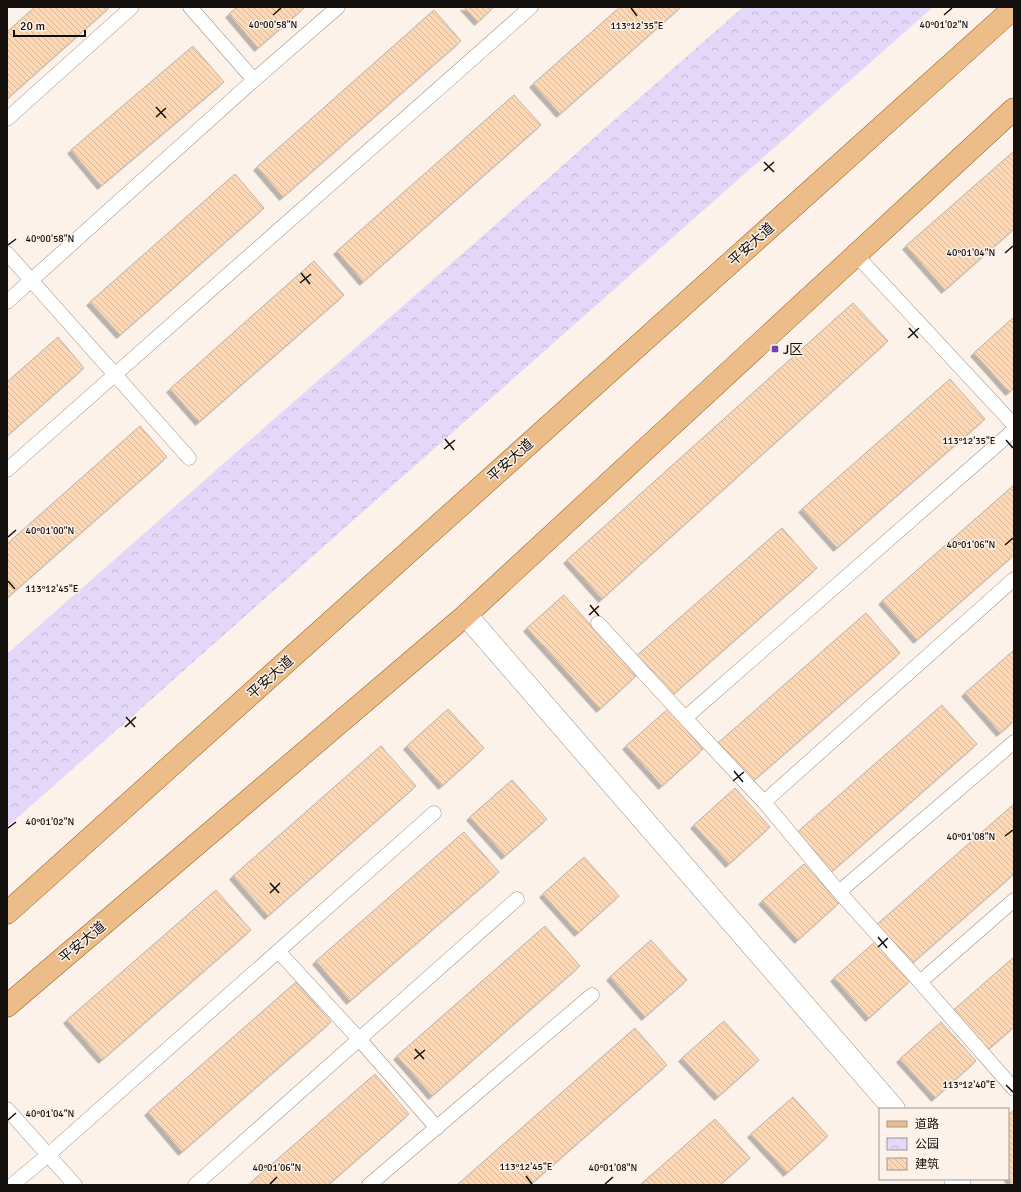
<svg xmlns="http://www.w3.org/2000/svg" width="1021" height="1192" font-family="Signika,'Noto Sans SC',sans-serif">
  <style>
    .park { fill: url(#park-crowns) }
    .building { fill: url(#building-back-hatch); stroke: #bdb5ad; filter: url(#shadow) }
    .lines { fill: none; stroke-linecap: round; stroke-linejoin: round }
    .service-casing { stroke: #989088; stroke-width: 15 }
    .minor-casing { stroke: #989088; stroke-width: 23 }
    .primary-casing { stroke: #98642a; stroke-width: 23 }
    .service { stroke: #fff; stroke-width: 14 }
    .minor { stroke: #fff; stroke-width: 22 }
    .primary { stroke: #ecbd88; stroke-width: 22 }
    .ticks { fill: none; stroke: #13100e; stroke-width: 1.5 }
    .poi-dot { fill: #743eb5; stroke: #fcf2ea; stroke-width: 1.5 }
    .labels { text-anchor: middle; stroke-width: 3; stroke-linejoin: round; paint-order: stroke }
    .street-label { font-size: 14px; fill: #13100e; stroke: #fcf2ea }
    .poi-label { font-size: 14px; fill: #13100e; stroke: #fcf2ea; text-anchor: start }
    .ticks-label { font-size: 10px; text-anchor: middle; fill: #13100e; stroke: #fcf2ea; stroke-width: 3; stroke-linejoin: round; paint-order: stroke }
  </style>
  <defs>
    <pattern id="park-crowns" width="20" height="18" patternUnits="userSpaceOnUse"><rect width="20" height="18" fill="#e3d8f9"/><path d="M2 6a3 3 0 1 1 6 0M12 15a3 3 0 1 1 6 0" fill="none" stroke="#c2b8d4"/></pattern>
    <pattern id="building-back-hatch" width="6" height="6" patternUnits="userSpaceOnUse"><rect width="6" height="6" fill="#fed8b4"/><path d="M-1 5l2 2M0 0l6 6M5-1l2 2" fill="none" stroke="#d9b89a"/></pattern>
    <filter id="shadow"><feDropShadow dx="-3.5" dy="3.5" stdDeviation="0" flood-color="#0004"/></filter>
  </defs>
  <rect width="100%" height="100%" fill="#fcf2ea"/>
  <path class="park" d="M743,7H933L7,827V654Z"/>
  <path class="building" d="M35,7H110L7,99V32Z
    M237,7H305L258,48L229,14Z
    M464,7H494L478,22Z
    M620,7H681L560,114L533,84Z
    M434,10L461,41L283,197L257,167Z
    M193,46L224,82L101,186L71,150Z
    M514,95L541,125L363,282L337,251Z
    M1014,151V229L945,290L906,246Z
    M235,174L264,208L120,335L90,302Z
    M314,261L344,295L199,422L170,389Z
    M853,303L888,341L602,599L567,560Z
    M1014,317V388L1009,392L974,353Z
    M58,337L84,368L7,436V382Z
    M950,379L985,419L837,548L802,509Z
    M140,426L167,457L7,598V544Z
    M1014,485V555L917,640L882,601Z
    M782,528L817,568L669,698L634,658Z
    M564,595L636,676L600,709L527,628Z
    M866,613L900,653L752,782L718,743Z
    M1014,650V721L1000,733L965,693Z
    M942,705L977,744L829,874L794,835Z
    M448,709L484,748L442,786L407,746Z
    M668,709L703,749L662,786L626,746Z
    M381,746L416,786L268,916L233,876Z
    M512,780L547,819L505,856L470,817Z
    M735,788L770,827L729,864L694,825Z
    M1014,804V874L909,966L874,927Z
    M464,832L499,872L350,1001L316,961Z
    M584,857L619,896L578,933L543,894Z
    M804,864L839,903L798,940L762,901Z
    M216,890L251,930L102,1060L67,1020Z
    M545,926L580,966L432,1096L397,1056Z
    M651,940L687,980L645,1017L610,977Z
    M876,941L911,980L869,1018L834,978Z
    M1014,957V1027L984,1053L949,1014Z
    M296,982L331,1022L182,1152L148,1112Z
    M724,1021L759,1060L718,1097L682,1058Z
    M941,1022L976,1061L935,1098L900,1059Z
    M635,1028L667,1065L530,1185H457Z
    M375,1074L409,1114L328,1185H248Z
    M793,1097L828,1136L787,1173L751,1134Z
    M1014,1110V1181L1012,1183L1008,1178V1115Z
    M715,1119L750,1158L720,1185H640Z"/>
  <g class="lines">
    <defs>
      <path id="service" d="M190,7L254,80
        M7,119L132,7
        M7,253L189,458
        M856,255L1014,425
        M7,302L254,80L338,7
        M7,470L531,7
        M598,623L685,718L764,802L839,892L920,982L1014,1089
        M685,718L1014,430
        M764,802L1014,579
        M839,892L1014,742
        M278,951L359,1039L437,1128
        M920,982L1014,900
        M7,1109L75,1185
        M12,1185L48,1155L434,813
        M195,1185L517,899
        M369,1185L592,995"/>
      <path id="minor" d="M466,615L894,1109
        M955,1179L960,1185"/>
      <path id="primary" d="M7,913L1014,8
        M7,1006L466,615L1014,109"/>
    </defs>
    <use href="#service" class="service-casing"/>
    <use href="#minor" class="minor-casing"/>
    <use href="#primary" class="primary-casing"/>
    <use href="#service" class="service"/>
    <use href="#minor" class="minor"/>
    <use href="#primary" class="primary"/>
  </g>
  <path class="ticks" d="M631,8L637,16M273,15L281,8M944,15L952,8M156,107L166,118M156,117L166,108M764,162L774,172M764,171L774,162M8,245L16,239M1005,253L1013,246M301,273L310,284M300,283L311,274M909,328L918,338M908,338L919,328M445,439L454,450M1006,440L1013,448M444,449L455,440M8,537L16,530M1005,545L1013,538M8,581L15,589M590,605L599,616M589,615L599,606M126,717L135,727M125,727L136,717M734,771L743,782M733,781L744,772M8,828L16,822M1005,836L1013,830M270,883L279,893M270,893L280,883M878,937L887,948M878,947L888,938M415,1049L424,1059M414,1059L425,1050M1006,1085L1013,1092M8,1120L16,1113M526,1176L532,1184M270,1184L277,1177M605,1184L613,1177"/>
  <rect class="poi-dot" x="771" y="345" width="8" height="8" rx="2"/>
  <g class="labels">
    <g class="street-label">
      <text transform="translate(751 244) rotate(-42)" y="5">平安大道</text>
      <text transform="translate(510 460) rotate(-42)" y="5">平安大道</text>
      <text transform="translate(270 677) rotate(-42)" y="5">平安大道</text>
      <text transform="translate(82 942) rotate(-40)" y="5">平安大道</text>
    </g>
    <g class="poi-label">
      <text x="783" y="354">J区</text>
    </g>
  </g>
  <g class="ticks-label">
    <text x="273" y="28">40°00'58"N</text>
    <text x="944" y="28">40°01'02"N</text>
    <text x="637" y="29">113°12'35"E</text>
    <text x="50" y="242">40°00'58"N</text>
    <text x="971" y="256">40°01'04"N</text>
    <text x="969" y="444">113°12'35"E</text>
    <text x="50" y="534">40°01'00"N</text>
    <text x="971" y="548">40°01'06"N</text>
    <text x="52" y="592">113°12'45"E</text>
    <text x="50" y="825">40°01'02"N</text>
    <text x="971" y="840">40°01'08"N</text>
    <text x="969" y="1088">113°12'40"E</text>
    <text x="50" y="1117">40°01'04"N</text>
    <text x="526" y="1170">113°12'45"E</text>
    <text x="277" y="1171">40°01'06"N</text>
    <text x="613" y="1171">40°01'08"N</text>
  </g>
  <rect width="1021" height="1192" fill="none" stroke="#13100e" stroke-width="16"/>
  <rect x="879" y="1108" width="130" height="72" fill="#fcf2ea" stroke="#9f9892"/>
  <rect x="887" y="1121" width="20" height="6" fill="#ecbd88" stroke="#9f9892"/>
  <text x="915" y="1128" font-size="12" fill="#13100e">道路</text>
  <rect x="887" y="1138" width="20" height="12" fill="url(#park-crowns)" stroke="#9f9892"/>
  <text x="915" y="1148" font-size="12" fill="#13100e">公园</text>
  <rect x="887" y="1158" width="20" height="12" fill="url(#building-back-hatch)" stroke="#9f9892"/>
  <text x="915" y="1168" font-size="12" fill="#13100e">建筑</text>
  <path d="M14 30v6h71v-6" fill="none" stroke="#13100e" stroke-width="2"/>
  <text x="20" y="30" font-size="12" fill="#13100e" stroke="#fcf2ea" stroke-width="3" paint-order="stroke">20 m</text>
</svg>
